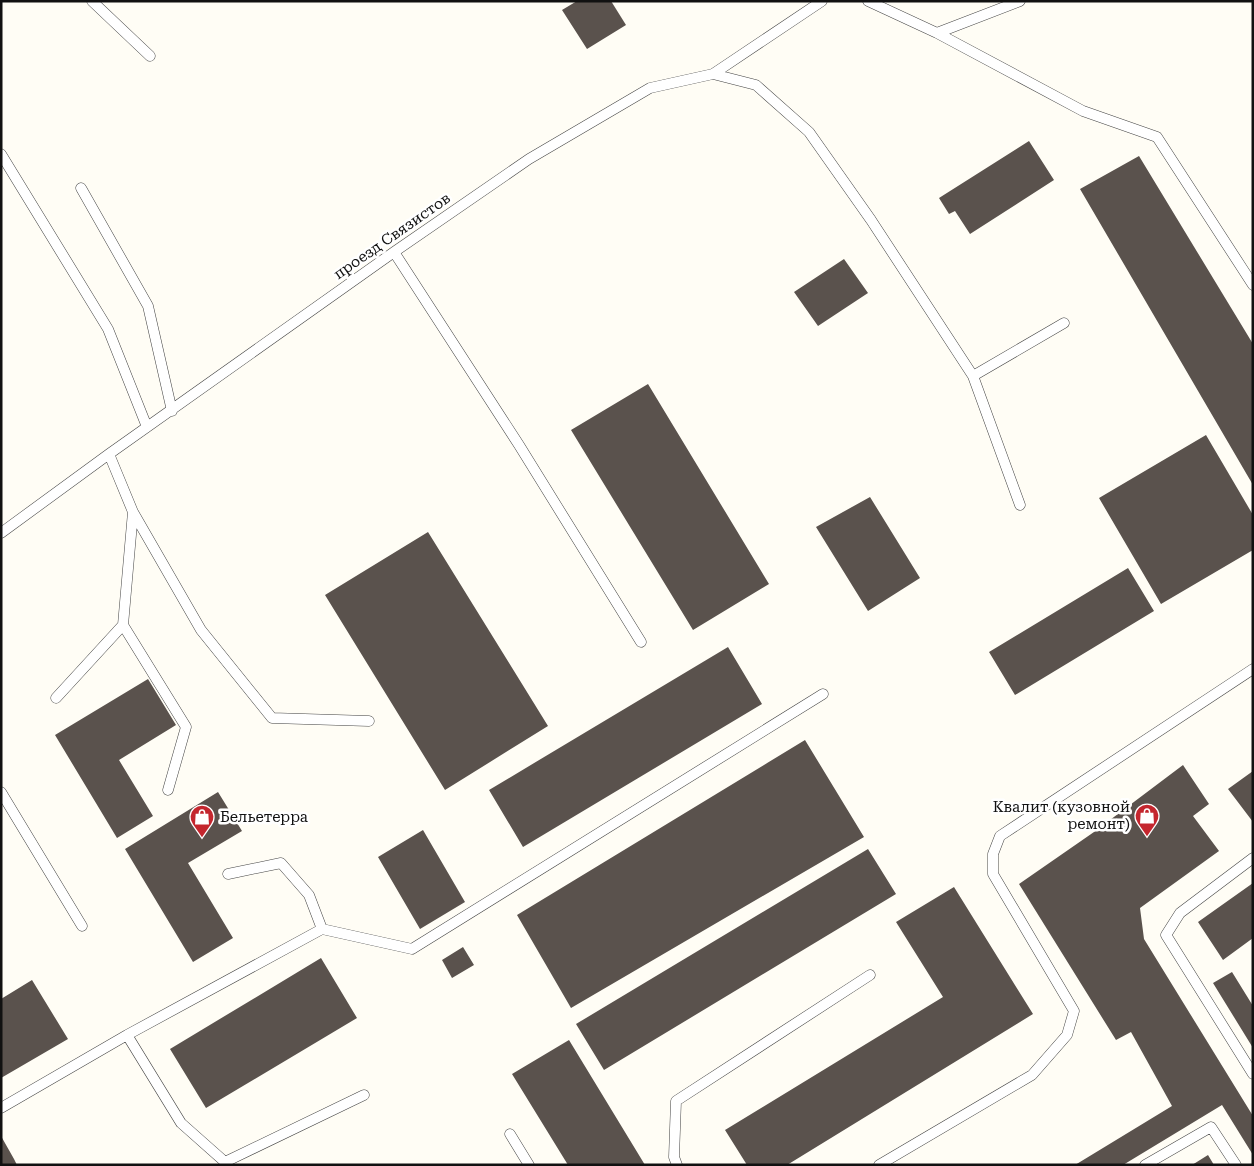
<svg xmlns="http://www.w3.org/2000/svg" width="1254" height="1166" font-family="'Roboto Serif',serif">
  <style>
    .building { fill: #5a524d }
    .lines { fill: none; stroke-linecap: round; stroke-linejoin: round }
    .lane-casing { stroke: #444; stroke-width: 11 }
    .lane { stroke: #fff; stroke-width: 10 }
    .labels { text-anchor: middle; stroke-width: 5; stroke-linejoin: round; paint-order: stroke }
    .street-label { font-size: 15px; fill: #111; stroke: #fff }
    .poi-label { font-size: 15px; fill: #111; stroke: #fff; text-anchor: end }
  </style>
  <rect width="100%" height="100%" fill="#fffdf5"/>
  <path class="building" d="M577,1H611L626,25L587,49L562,10Z
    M1029,141L1054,180L970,234L955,211L949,214L939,198Z
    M1139,156L1253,344V485L1080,189Z
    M844,259L868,293L818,326L794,292Z
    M648,384L769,584L693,630L571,430Z
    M1206,435L1253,515V550L1161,604L1099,498Z
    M870,497L920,578L868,611L816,527Z
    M428,532L548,726L445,790L325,595Z
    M1128,568L1154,611L1015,695L989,652Z
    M728,647L762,704L523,847L489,790Z
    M148,679L176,725L119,760L153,816L117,838L55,735Z
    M805,740L864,837L571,1008L517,915Z
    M1183,765L1209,804L1193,816L1219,851L1140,908L1144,939L1253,1116V1155L1222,1105L1123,1165H1075L1172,1106L1131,1032L1116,1040L1019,884L1094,832Z
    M1253,771V822L1228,789Z
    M218,792L242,831L188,863L233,938L193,962L125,849Z
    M423,830L465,902L420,929L378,857Z
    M868,849L896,894L604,1070L576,1024Z
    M1253,883V938L1223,960L1198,922Z
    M954,887L1033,1014L787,1165H747L725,1130L943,997L896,922Z
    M463,947L474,965L452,978L442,960Z
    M321,958L357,1018L206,1108L170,1049Z
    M1232,972L1253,1006V1048L1213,983Z
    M32,980L68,1039L1,1078V999Z
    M569,1040L645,1165H568L512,1074Z
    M1,1136L14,1159L17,1165H1Z
    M1208,1155L1214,1165H1192Z"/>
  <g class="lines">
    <defs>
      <path id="lane" d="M92,1L150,56
        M868,1L937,33L1083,111L1157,137L1253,285
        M937,33L1020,1
        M713,74L756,85L809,132L871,220L973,376L1064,323
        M1,154L108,329L147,427
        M81,188L148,306L172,411
        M394,252L519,445L641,642
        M973,376L1020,505
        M109,454L133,512L201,630L272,718L369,721
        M1,533L109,454L394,252L529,159L650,88L713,74L822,1
        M123,625L186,727L168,790
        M56,698L123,625L133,512
        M1,792L82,926
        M1253,858L1180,913L1166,935L1253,1074
        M228,874L281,863L309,895L322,929
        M127,1035L181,1123L225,1162L364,1095
        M1,1108L127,1035L322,929L412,949L823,694
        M510,1134L529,1165
        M677,1165L674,1157L676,1101L870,975
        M879,1165L1032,1075L1067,1035L1074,1011L993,874V854L1000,836L1253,669
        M1145,1165L1211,1127L1236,1165"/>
    </defs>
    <use href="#lane" class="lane-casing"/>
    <use href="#lane" class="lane"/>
  </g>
  <defs>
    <symbol id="shop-pin" viewBox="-11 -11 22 30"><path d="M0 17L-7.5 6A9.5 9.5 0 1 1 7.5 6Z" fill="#c4262e" stroke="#fff"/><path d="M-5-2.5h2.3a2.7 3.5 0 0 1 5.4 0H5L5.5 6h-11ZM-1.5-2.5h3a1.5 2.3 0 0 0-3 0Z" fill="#fff"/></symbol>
  </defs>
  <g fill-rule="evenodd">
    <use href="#shop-pin" x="1133" y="802" width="28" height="38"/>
    <use href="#shop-pin" x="188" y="803" width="28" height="38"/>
  </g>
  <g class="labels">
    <g class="street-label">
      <text transform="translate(392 236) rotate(-35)" y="5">проезд Связистов</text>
    </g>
    <g class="poi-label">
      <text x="1130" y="812">Квалит (кузовной<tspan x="1130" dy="17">ремонт)</tspan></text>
      <text x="220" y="822" text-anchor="start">Бельетерра</text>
    </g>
  </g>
  <rect width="1254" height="1166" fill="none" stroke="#111111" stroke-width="5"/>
</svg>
